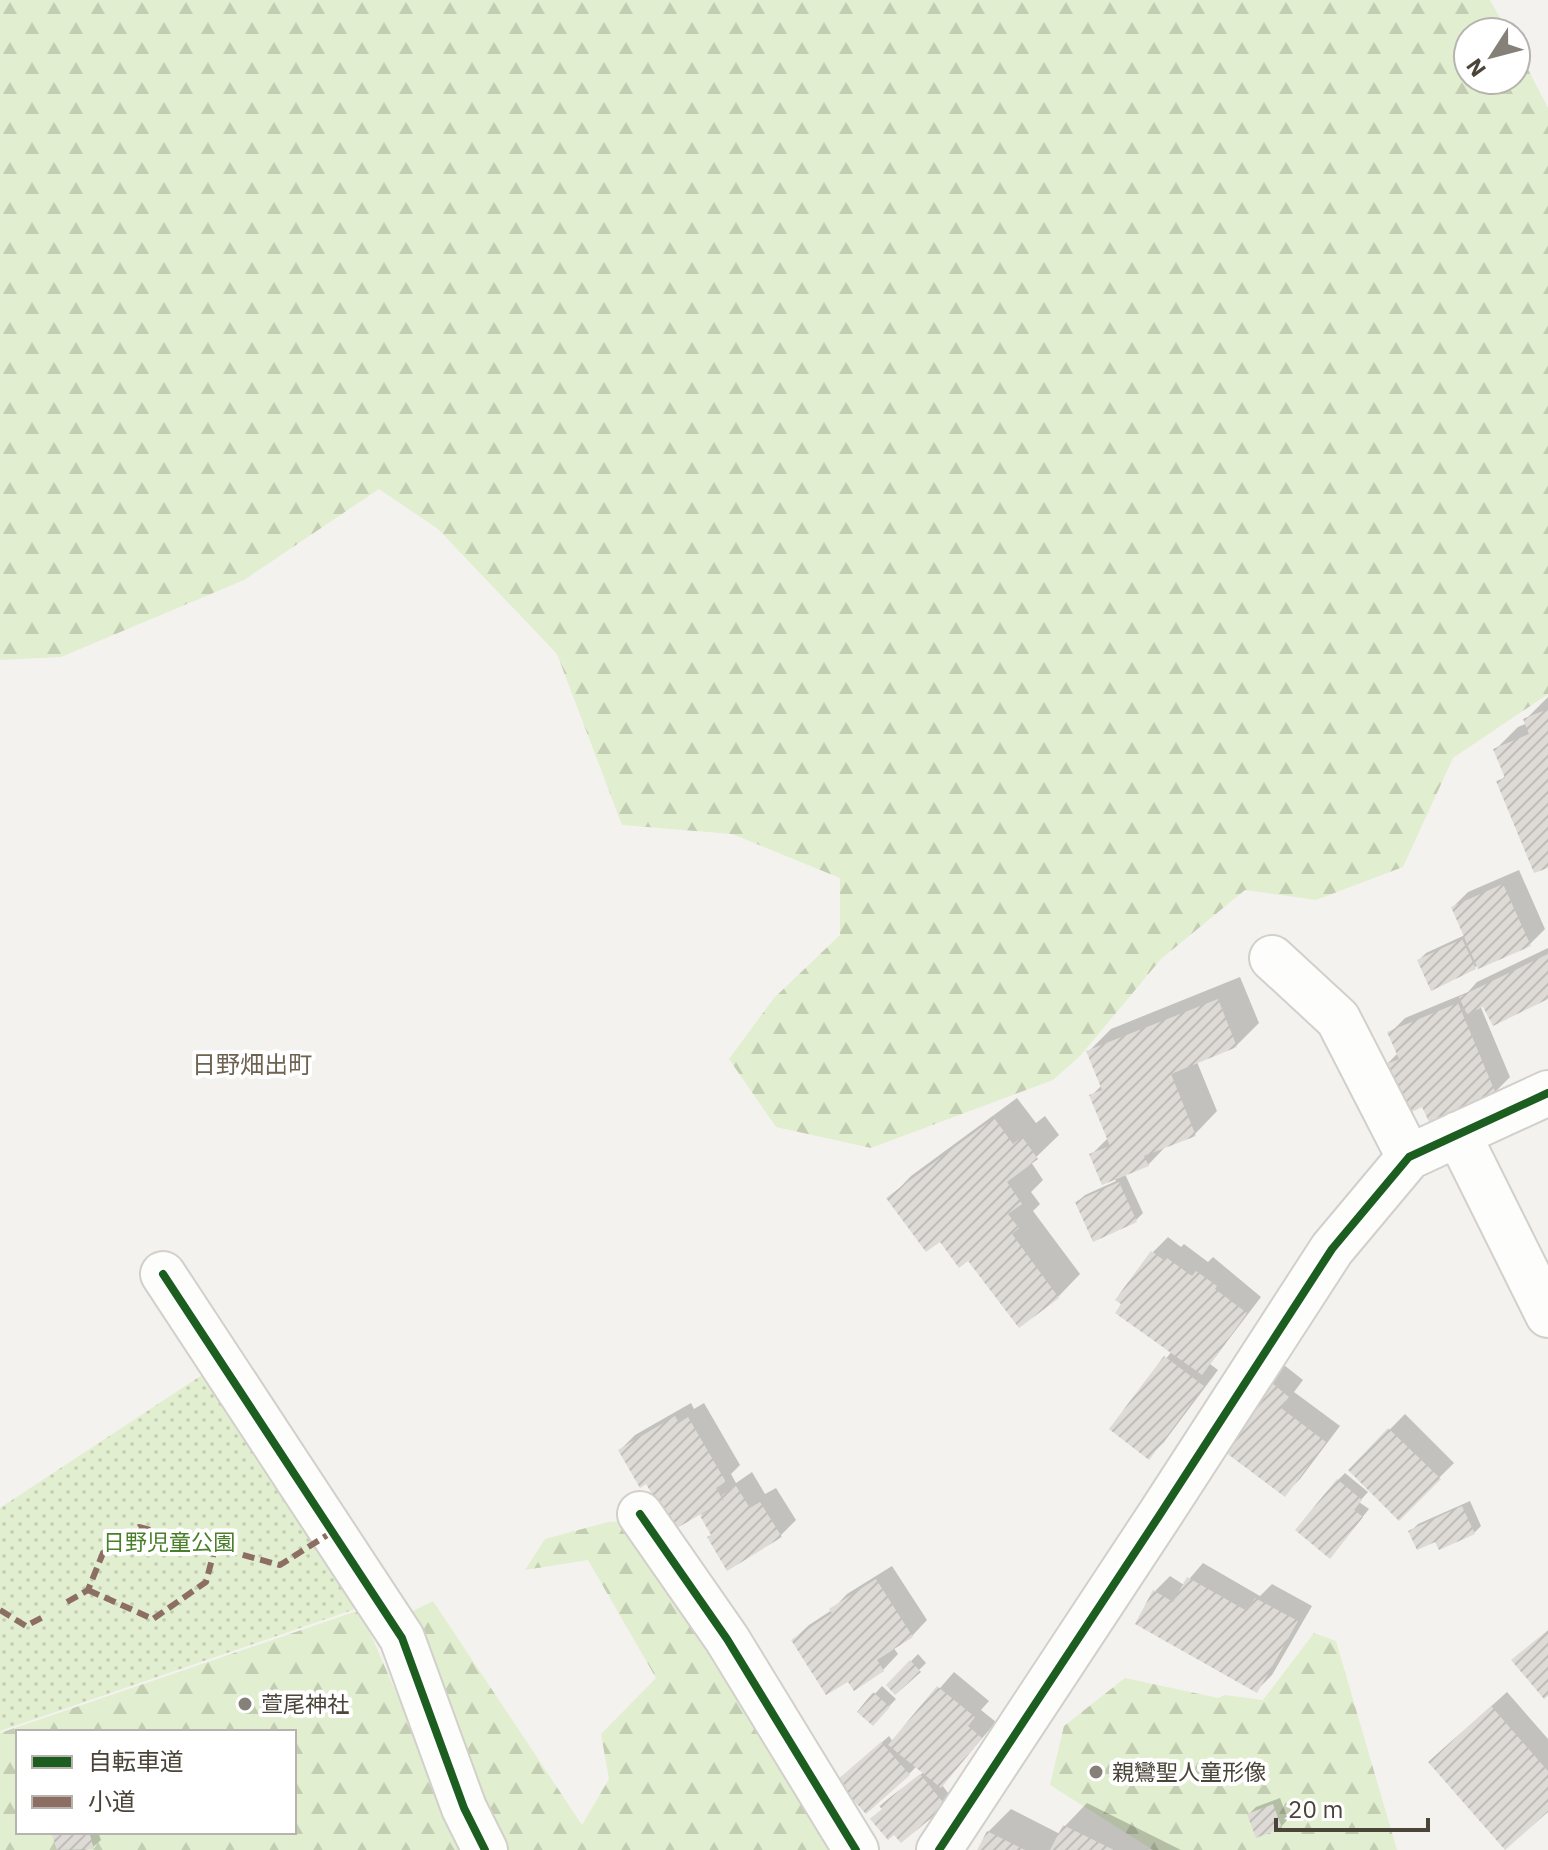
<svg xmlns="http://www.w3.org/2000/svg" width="1548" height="1850" font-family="'IBM Plex Sans','Noto Sans JP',sans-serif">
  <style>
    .forest { fill: url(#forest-firs); fill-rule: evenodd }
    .park { fill: url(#park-dots) }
    .shadow { fill: #0003 }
    .building { fill: url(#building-hatch) }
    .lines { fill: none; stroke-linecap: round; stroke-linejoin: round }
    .street-casing { stroke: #d2d0cb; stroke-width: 48 }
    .street { stroke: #fdfdfc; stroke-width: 44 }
    .quiet { stroke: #8d6e63; stroke-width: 6; stroke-dasharray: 12 6; stroke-linecap: butt }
    .cycleway-casing { stroke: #fff; stroke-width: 13 }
    .cycleway { stroke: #1b5e20; stroke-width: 8 }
    .poi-dot { fill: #868178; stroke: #fff; stroke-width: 3 }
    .labels { text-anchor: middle; stroke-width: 8; stroke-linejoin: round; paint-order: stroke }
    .park-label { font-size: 22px; fill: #4a7f2a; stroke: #fff }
    .poi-label { font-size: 22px; fill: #4b4439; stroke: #fff; text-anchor: start }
    .neighbourhood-label { font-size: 24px; fill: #6e6250; stroke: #fff }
  </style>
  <defs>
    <pattern id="forest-firs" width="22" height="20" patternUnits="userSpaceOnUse" patternTransform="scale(2)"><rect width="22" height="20" fill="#e1eecf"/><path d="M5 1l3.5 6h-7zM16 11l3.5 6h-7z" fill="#c3cdb2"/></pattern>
    <pattern id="park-dots" width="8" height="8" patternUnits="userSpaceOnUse" patternTransform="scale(2)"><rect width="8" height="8" fill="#e1eecf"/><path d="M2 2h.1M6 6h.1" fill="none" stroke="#c3cdb2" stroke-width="1.8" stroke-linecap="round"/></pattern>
    <pattern id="building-hatch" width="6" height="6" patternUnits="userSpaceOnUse" patternTransform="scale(2)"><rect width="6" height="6" fill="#dedbd6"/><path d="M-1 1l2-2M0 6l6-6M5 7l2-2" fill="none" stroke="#c0bdb8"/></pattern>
  </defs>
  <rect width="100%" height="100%" fill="#f4f2ee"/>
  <path class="forest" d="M0,0H1490L1508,32H1468V80H1516V46L1548,108V694L1453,758L1403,867L1316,900L1245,890L1161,959L1080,1056L1053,1080L871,1148L776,1127L729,1059L774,998L840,935V878L732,834L622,825L557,654L438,529L379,489L244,580L61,657L0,660Z
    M626,1521L837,1850H500L411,1612L433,1601L582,1825L609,1779L601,1734L656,1678L588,1560L525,1570L545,1539L608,1522Z
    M360,1610L465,1850H0V1733ZM18,1732H294V1832H18Z
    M1314,1633L1336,1641L1397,1850H1153L1050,1785L1064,1726L1125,1678L1218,1698L1225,1695L1263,1700Z"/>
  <path class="park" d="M205,1373L358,1608L0,1731V1508Z"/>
  <path class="shadow" d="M1548,697V866L1499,782L1506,775L1496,749L1518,727L1527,723L1525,720Z
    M1519,870L1545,929L1530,944L1475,967L1419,960L1426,953L1465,935L1453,907L1468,892Z
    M1548,948V997L1479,1003L1510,1077L1495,1092L1423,1104L1386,1065L1398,1053L1390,1033L1405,1018L1468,992L1477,982Z
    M1240,977L1259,1023L1236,1046L1197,1062L1217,1111L1195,1134L1168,1144L1148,1165L1125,1174L1143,1213L1136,1220L1077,1202L1085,1195L1116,1181L1091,1155L1109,1137L1091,1096L1102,1085L1088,1052L1111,1029Z
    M1017,1098L1036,1123L1045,1116L1059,1135L1031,1162L1043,1180L1031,1192L1040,1204L1033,1211L1080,1274L1058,1297L968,1258L889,1199L911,1176Z
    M1168,1237L1181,1247L1184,1244L1208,1262L1213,1257L1261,1297L1210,1364L1218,1370L1164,1442L1148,1458L1111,1429L1172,1351L1153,1252Z
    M1284,1365L1303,1380L1294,1392L1340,1426L1300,1479L1285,1494L1269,1381Z
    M691,1403L694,1409L704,1403L740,1465L731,1474L736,1483L752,1472L765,1494L776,1488L796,1520L781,1535L728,1568L713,1534L700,1512L647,1481L620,1450L635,1435Z
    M1405,1414L1454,1463L1399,1518L1350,1470Z
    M1345,1473L1368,1492L1359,1502L1369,1509L1337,1549L1338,1480Z
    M1470,1501L1481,1526L1474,1533L1436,1540L1411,1531L1418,1524Z
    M1203,1563L1260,1596L1272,1584L1312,1606L1272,1675L1257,1690L1155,1591L1170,1576L1184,1585Z
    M892,1566L927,1620L912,1636L893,1647L898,1654L883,1670L848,1680L793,1640L809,1625L832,1610L847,1594Z
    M918,1654L926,1663L919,1670L888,1685Z
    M954,1672L989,1701L981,1710L996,1722L942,1785L952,1798L945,1805L884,1809L889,1799L924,1772L917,1766L909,1774H846L889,1736L893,1742Z
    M882,1686L896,1699L880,1716L859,1711Z
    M1507,1692L1548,1739V1809L1446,1747Z
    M1280,1798L1288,1819L1281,1827L1249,1814L1256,1807Z
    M1087,1803L1181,1850H979L988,1832L1011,1809L1060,1834L1065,1826Z
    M53,1832H98L101,1840L93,1847L85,1850H59Z"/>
  <path class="building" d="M1548,709V868L1534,873L1496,781L1505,778L1493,749L1529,734L1523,719Z
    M1503,884L1531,946L1478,969L1451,907Z
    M1462,939L1476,969L1431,991L1417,960Z
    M1548,954V999L1493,1026L1483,1007L1467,1014L1459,997Z
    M1218,999L1237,1047L1171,1074L1196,1136L1144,1156L1149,1166L1102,1185L1089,1154L1110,1146L1089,1095L1102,1090L1086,1051Z
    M1458,1003L1496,1094L1429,1122L1422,1107L1405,1115L1384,1065L1399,1059L1387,1032Z
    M994,1118L1013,1144L1022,1137L1038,1159L1007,1182L1022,1204L1008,1214L1019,1228L1012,1234L1059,1298L1019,1328L968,1261L959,1268L940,1242L926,1252L886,1198Z
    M1119,1182L1137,1222L1093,1242L1075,1202Z
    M1151,1251L1165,1261L1167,1258L1192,1276L1196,1271L1217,1286L1215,1289L1247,1313L1202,1375L1115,1313L1121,1304L1115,1300Z
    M1164,1356L1204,1386L1149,1460L1109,1429Z
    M1267,1379L1289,1397L1281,1408L1326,1442L1285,1497L1217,1446Z
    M675,1416L679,1423L688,1417L726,1482L716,1488L724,1502L722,1495L736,1486L750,1508L760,1502L782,1537L727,1571L707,1537L711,1535L700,1516L715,1506L677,1528L672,1518L668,1521L646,1484L640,1488L618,1450Z
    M1388,1428L1441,1479L1399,1521L1348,1470Z
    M1337,1479L1362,1500L1354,1510L1363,1517L1330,1559L1295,1530Z
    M1462,1506L1475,1534L1439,1550L1435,1542L1417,1550L1408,1531Z
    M1187,1577L1247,1611L1255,1598L1298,1621L1257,1693L1135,1624L1153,1590L1173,1602Z
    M876,1579L913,1637L877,1660L884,1671L854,1691L848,1682L826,1695L791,1640L832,1613L829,1609Z
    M1548,1630V1696L1544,1699L1511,1660Z
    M910,1660L921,1672L895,1695L886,1685Z
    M937,1686L975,1717L968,1726L982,1738L941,1788L888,1745Z
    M873,1692L890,1707L873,1726L857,1712Z
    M1491,1706L1548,1771V1812L1505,1850L1428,1762Z
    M881,1742L910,1775L866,1814L836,1781Z
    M920,1774L946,1806L901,1843L894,1835L888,1840L870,1819L882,1809L879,1806Z
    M1273,1804L1282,1828L1256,1838L1247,1814Z
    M1063,1825L1114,1850H1050Z
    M987,1831L1025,1850H977Z
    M51,1832H89L94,1849L57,1850Z"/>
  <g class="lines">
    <defs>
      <path id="street" d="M1272,958L1338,1019L1409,1157
        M1458,1134L1548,1315
        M163,1274L402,1638L464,1808L485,1850
        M640,1514L727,1639L856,1850
        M939,1850L1159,1516L1332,1249L1409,1157L1548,1093"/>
    </defs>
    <use href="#street" class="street-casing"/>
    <use href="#street" class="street"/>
    <path class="quiet" d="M88,1590L153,1619L206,1582L215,1548
      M67,1602L88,1590L103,1553L139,1527L280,1565L332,1532
      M0,1610L26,1626L45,1616"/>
    <defs>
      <path id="cycleway" d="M163,1274L402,1638L464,1808L485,1850
        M640,1514L727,1639L856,1850
        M939,1850L1159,1516L1332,1249L1409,1157L1548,1093"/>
    </defs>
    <use href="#cycleway" class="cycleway-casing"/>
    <use href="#cycleway" class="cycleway"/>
  </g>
  <g class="poi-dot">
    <circle cx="245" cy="1704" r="8"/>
    <circle cx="1096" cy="1772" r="8"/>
  </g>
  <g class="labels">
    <g class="park-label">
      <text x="169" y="1550">日野児童公園</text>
    </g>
    <g class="poi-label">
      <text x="261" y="1712">萱尾神社</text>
      <text x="1112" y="1780">親鸞聖人童形像</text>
    </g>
    <g class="neighbourhood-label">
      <text x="252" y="1073">日野畑出町</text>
    </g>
  </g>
  <rect x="16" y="1730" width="280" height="104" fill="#ffffff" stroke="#b7b4b0" stroke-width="2"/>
  <rect x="32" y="1756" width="40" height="12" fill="#1b5e20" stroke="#b7b4b0" stroke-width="2"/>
  <text x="88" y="1770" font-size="24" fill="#4b4439">自転車道</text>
  <rect x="32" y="1796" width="40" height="12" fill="#8d6e63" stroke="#b7b4b0" stroke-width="2"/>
  <text x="88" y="1810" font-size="24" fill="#4b4439">小道</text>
  <g transform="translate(1492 56) rotate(234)"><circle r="38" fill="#ffffff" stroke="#b7b4b0" stroke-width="2"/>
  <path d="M0-6L14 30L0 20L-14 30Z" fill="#868178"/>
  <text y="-12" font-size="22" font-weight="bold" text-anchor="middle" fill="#4b4439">N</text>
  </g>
  <path d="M1276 1818v12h152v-12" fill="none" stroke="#4b4439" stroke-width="4"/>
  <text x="1288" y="1818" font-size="24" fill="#4b4439" stroke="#ffffff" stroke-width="6" paint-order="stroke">20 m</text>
</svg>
